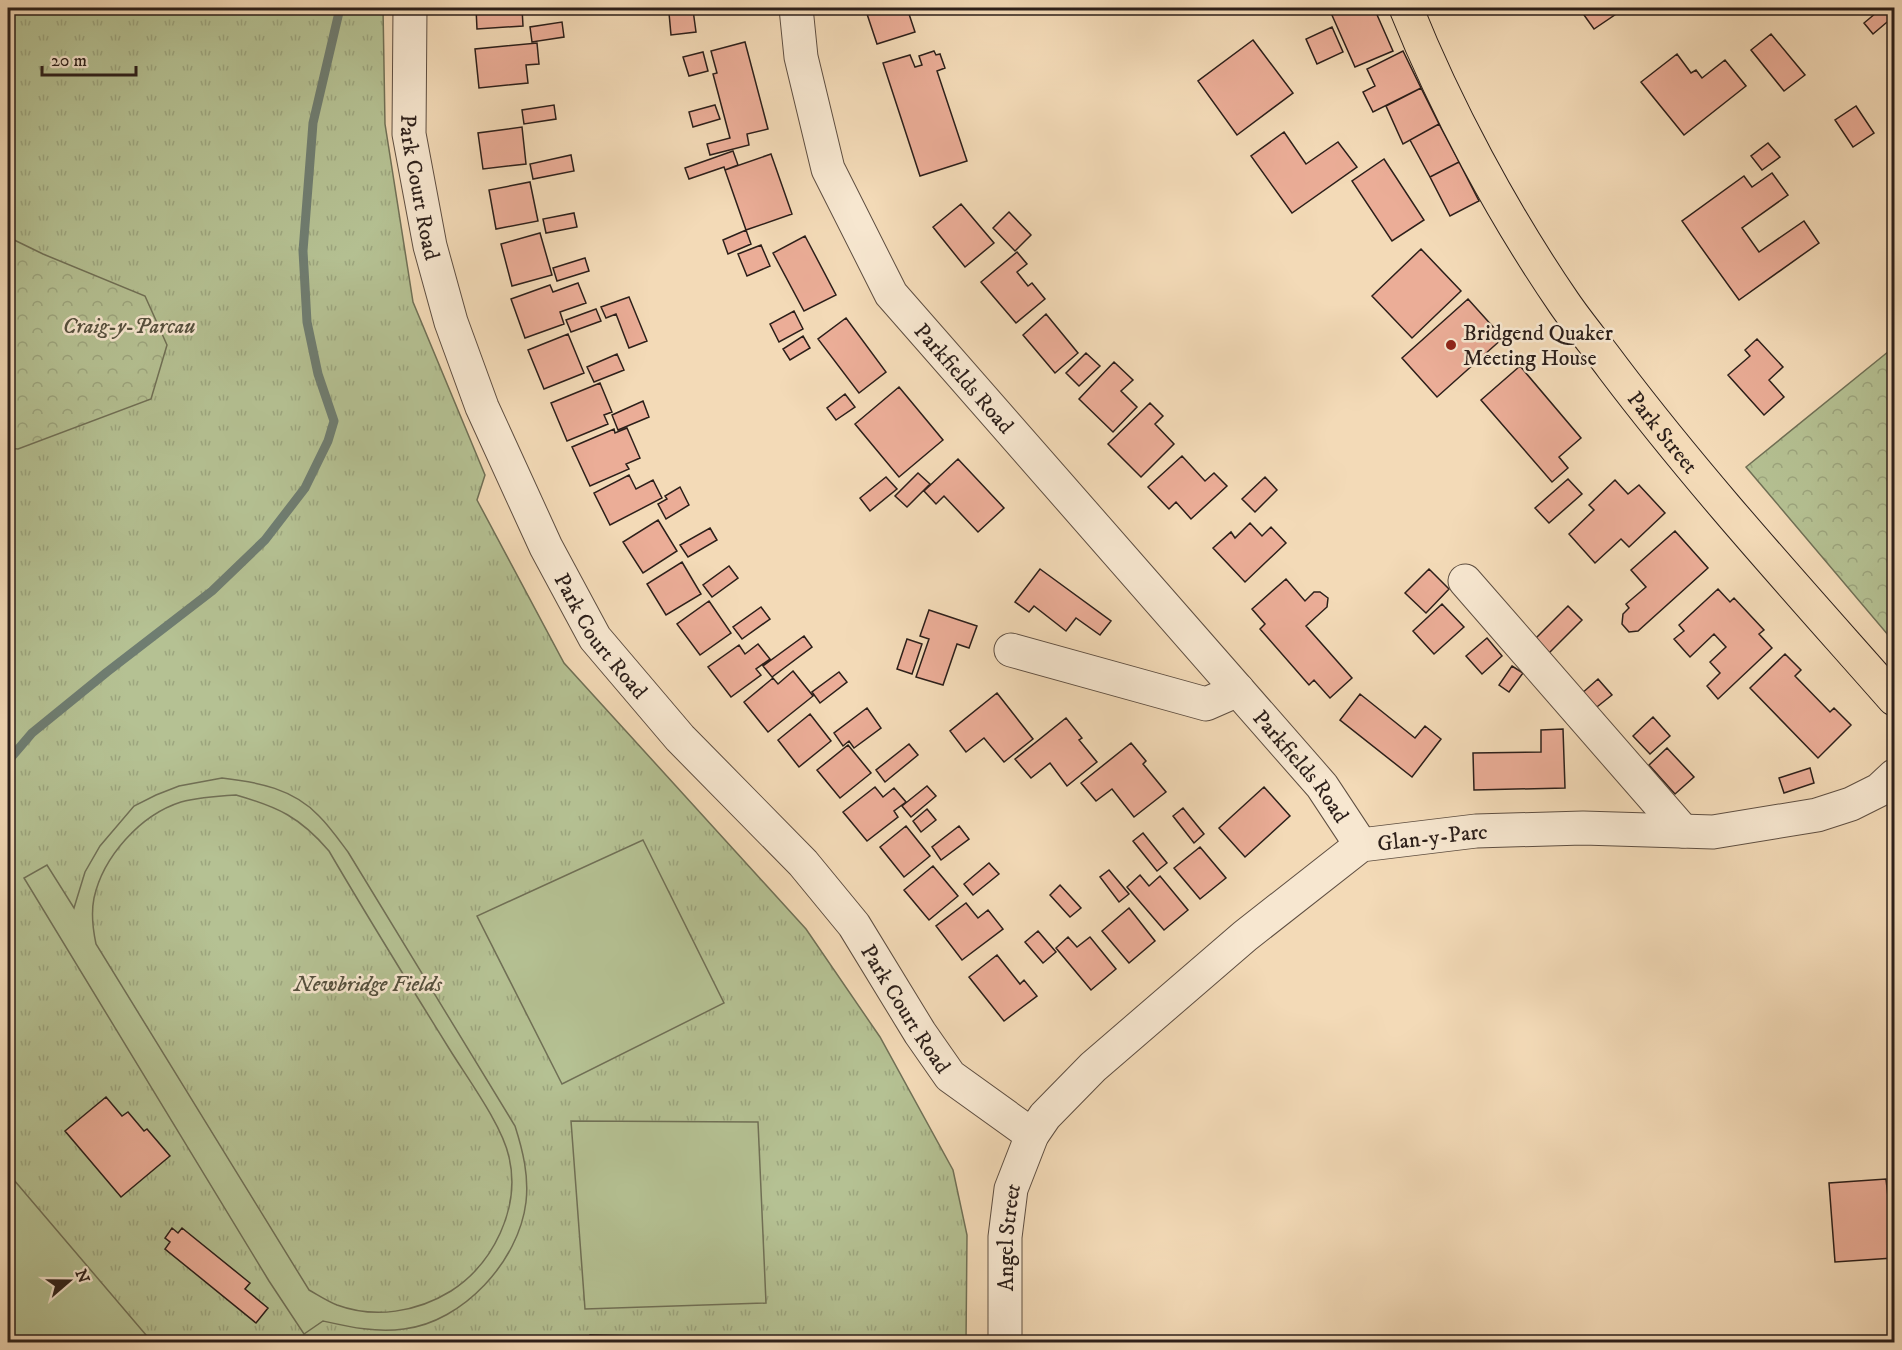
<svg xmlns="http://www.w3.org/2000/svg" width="1902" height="1350" font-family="'IM FELL DW Pica',serif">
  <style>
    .grass { fill: url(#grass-tufts); stroke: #707056; stroke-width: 1.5 }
    .forest { fill: url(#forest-crowns); stroke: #707056; stroke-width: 1.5 }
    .pitch { fill: #b5c193; stroke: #707056; stroke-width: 1.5; fill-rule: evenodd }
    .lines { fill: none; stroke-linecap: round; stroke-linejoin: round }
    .stream { stroke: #6f7d71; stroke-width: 9 }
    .building { fill: #ebad97; stroke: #2c1f1a; stroke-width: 1.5 }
    .minor-casing { stroke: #5e4e41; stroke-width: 35 }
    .major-casing { stroke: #2c1f1a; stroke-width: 35 }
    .minor { stroke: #f7e7d0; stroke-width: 33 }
    .major { stroke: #f3dab7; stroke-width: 33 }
    .poi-dot { fill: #8f2418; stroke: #f7e7d0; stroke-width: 2 }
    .labels { text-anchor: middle; stroke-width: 5; stroke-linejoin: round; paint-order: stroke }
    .street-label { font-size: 22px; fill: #2c1f1a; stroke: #f7e7d0 }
    .park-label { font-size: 22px; font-style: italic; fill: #55503e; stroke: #f7e7d0 }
    .poi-label { font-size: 22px; fill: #2c1f1a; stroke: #f7e7d0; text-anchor: start }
  </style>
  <defs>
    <pattern id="grass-tufts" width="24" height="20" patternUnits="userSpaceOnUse" patternTransform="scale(1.5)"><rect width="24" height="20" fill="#b5c193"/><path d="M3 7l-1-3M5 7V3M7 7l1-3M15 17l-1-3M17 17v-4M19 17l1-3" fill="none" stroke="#9ca57e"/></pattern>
    <pattern id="forest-crowns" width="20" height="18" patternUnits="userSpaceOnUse" patternTransform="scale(1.5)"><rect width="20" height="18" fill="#b5c193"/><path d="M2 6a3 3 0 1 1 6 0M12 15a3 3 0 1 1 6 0" fill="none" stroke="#9ca57e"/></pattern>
  </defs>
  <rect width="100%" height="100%" fill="#f3dab7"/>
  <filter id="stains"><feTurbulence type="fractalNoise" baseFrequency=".00333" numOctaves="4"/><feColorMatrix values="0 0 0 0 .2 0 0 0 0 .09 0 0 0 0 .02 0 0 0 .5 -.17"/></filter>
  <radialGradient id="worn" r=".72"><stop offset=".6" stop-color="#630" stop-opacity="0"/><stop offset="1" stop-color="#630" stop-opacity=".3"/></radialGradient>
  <path class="grass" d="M8,8H383L385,124L413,302L485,475L477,500L564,663L806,929L880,1037L953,1170L967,1235L966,1342H8Z"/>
  <path class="forest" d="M8,237L43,254L145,296L167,345L151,399L18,449L8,448Z
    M1894,347V642L1746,467Z"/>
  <path class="pitch" d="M222,778C258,782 294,789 319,816C330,827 339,840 348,852L515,1126C523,1151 529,1176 526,1202C519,1261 463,1322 404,1329C376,1333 350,1327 323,1321L304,1334L269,1281L24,878L47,865L74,908L85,872L100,846L134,806L156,795L179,786ZM236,795C278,807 300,817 329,851C368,918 409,984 450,1050C468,1079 502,1125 509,1157C521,1208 493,1264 451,1291C417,1312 375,1319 337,1305C327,1301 318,1295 309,1290L96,944C93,930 91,913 94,898C103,857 140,815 181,802C199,797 217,796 236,795Z
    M643,840L724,1003L562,1084L477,916Z
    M571,1121L758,1122L766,1303L585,1309Z
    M8,1173L152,1342H8Z"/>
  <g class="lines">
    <path class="stream" d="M8,761L32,733L107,672L212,591L265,540L305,488L328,441L334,421L318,374L307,322L303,251L313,123L340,8"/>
  </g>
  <path class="building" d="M476,8H522L523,26L477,29Z
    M865,8H907L915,32L877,44Z
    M1344,8H1374L1393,51L1355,67L1331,13Z
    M1579,8H1625L1594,29Z
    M1872,8H1885L1893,17L1873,34L1864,23L1876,13Z
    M693,10L696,32L671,35L669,13Z
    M562,22L564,37L532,42L530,27Z
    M1332,27L1343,52L1317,64L1306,39Z
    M1771,34L1805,75L1784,91L1751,50Z
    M1253,40L1293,93L1237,135L1198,81Z
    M745,42L768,129L747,134L749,145L710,155L707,144L730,138L713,74L717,73L711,51Z
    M537,43L539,64L526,65L528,83L479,88L475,49Z
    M934,51L936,55L940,54L945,68L937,71L967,161L920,176L883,63L910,55L915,67L922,65L919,56Z
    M1403,51L1421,88L1373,112L1363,92L1375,86L1367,69Z
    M703,52L708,71L689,76L683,57Z
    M1677,54L1691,73L1696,70L1702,78L1725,60L1746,86L1684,135L1641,82Z
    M1421,88L1439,124L1403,144L1386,106Z
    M554,105L556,119L524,124L522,110Z
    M715,105L720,119L693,127L689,112Z
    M1856,106L1874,133L1853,147L1835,120Z
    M1439,124L1459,162L1430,177L1410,140Z
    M522,127L526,164L483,169L478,133Z
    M1284,132L1306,164L1338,142L1357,167L1292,213L1251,156Z
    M1768,143L1780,157L1762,170L1751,156Z
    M733,151L738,165L725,170L724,167L689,179L685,168Z
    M771,154L792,214L746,230L725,170Z
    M571,155L574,171L533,179L530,164Z
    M1384,159L1424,220L1392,241L1352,181Z
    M1459,162L1479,201L1450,216L1430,177Z
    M1772,173L1788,195L1742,228L1759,252L1804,221L1819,243L1739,300L1682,221L1744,176L1752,187Z
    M530,182L538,221L496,229L489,190Z
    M961,204L994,243L965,267L933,227Z
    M1009,212L1031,235L1015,251L993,228Z
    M574,213L577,227L546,233L543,219Z
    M746,230L751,244L728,254L723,240Z
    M540,233L552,275L512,286L501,244Z
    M805,236L836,295L804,311L773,253Z
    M761,245L770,266L747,276L738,254Z
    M1421,249L1461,291L1412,338L1372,296Z
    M1017,252L1027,264L1017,272L1028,286L1032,283L1045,299L1016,323L981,282Z
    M585,258L589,271L557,281L553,268Z
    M578,283L586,303L560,312L564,324L525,338L511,299L550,285L553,292Z
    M629,297L647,341L629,348L616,314L606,318L601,307Z
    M1468,299L1503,338L1437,397L1402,358Z
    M596,309L601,321L571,332L566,320Z
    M794,311L803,329L779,342L770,324Z
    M1046,314L1078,353L1055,373L1023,335Z
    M846,318L886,372L859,393L818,339Z
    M568,334L584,373L544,389L528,350Z
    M803,336L810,348L790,360L783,349Z
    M1757,339L1783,367L1769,380L1784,397L1764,415L1728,375L1750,356L1745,350Z
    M1086,353L1100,366L1079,386L1066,373Z
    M617,354L624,370L594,382L587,367Z
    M1114,362L1133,380L1121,391L1137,407L1113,432L1079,399Z
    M1520,366L1581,438L1559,457L1568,468L1552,482L1481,400Z
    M600,383L612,412L604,415L608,424L567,441L551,403Z
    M899,387L943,440L899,477L855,424Z
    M845,394L855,407L836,420L827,408Z
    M643,401L649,417L618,430L612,415Z
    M1150,403L1163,416L1155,424L1174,444L1141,477L1108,444Z
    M627,428L640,458L626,464L629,469L590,486L572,447L614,429L615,433Z
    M1182,456L1205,481L1214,473L1227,486L1191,519L1176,502L1169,509L1148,487Z
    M958,459L1004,508L978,532L944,496L936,504L924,491Z
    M918,473L930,484L907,507L895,496Z
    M629,475L636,489L653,480L662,498L610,525L594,493Z
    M886,477L897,489L870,511L860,498Z
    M1265,477L1277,490L1255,512L1242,499Z
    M1568,479L1582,494L1549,523L1535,508Z
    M1615,480L1628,494L1639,485L1665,513L1629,547L1621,539L1595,563L1569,534L1594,510L1589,505Z
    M680,487L689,505L666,519L658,504L667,499L665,496Z
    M658,520L677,551L643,573L623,542Z
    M1250,523L1262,536L1271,527L1286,543L1245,582L1213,548L1231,532L1235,538Z
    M710,528L717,540L688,557L680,545Z
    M1675,531L1708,568L1638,631L1629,632L1622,624L1623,614L1629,608L1626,604L1646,587L1631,570Z
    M682,562L701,594L666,615L647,584Z
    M729,566L738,578L712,597L703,585Z
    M1040,569L1111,621L1100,635L1076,618L1066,631L1034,606L1029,612L1015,602Z
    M1429,569L1449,589L1426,613L1405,593Z
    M1286,579L1305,601L1314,592H1320L1328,598L1327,607L1306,626L1352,678L1330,698L1314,680L1309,685L1260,629L1265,624L1252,609Z
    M1718,589L1730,602L1734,598L1764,630L1759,634L1772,648L1718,699L1707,686L1720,673L1710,662L1726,647L1714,634L1690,657L1674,639L1684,631L1679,625Z
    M709,601L731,633L700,655L677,624Z
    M1442,604L1464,627L1434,654L1413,631Z
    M1568,606L1582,620L1548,654L1534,640Z
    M761,607L770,619L742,639L733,627Z
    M929,610L977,626L969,648L957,644L943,685L916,677L929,639L920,636Z
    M804,636L812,647L772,677L763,666Z
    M1487,638L1502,656L1482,674L1466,656Z
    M907,639L922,644L912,674L897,669Z
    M758,644L770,659L756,669L761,675L731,697L708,667L739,645L745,654Z
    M1785,654L1801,670L1795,676L1830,712L1834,708L1851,725L1818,758L1750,688Z
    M1512,666L1523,673L1509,692L1499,685Z
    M793,671L813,696L768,732L744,702L773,678L778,684Z
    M839,672L847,682L820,703L812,692Z
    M1598,679L1612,695L1593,710L1580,695Z
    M997,693L1033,739L1004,762L984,738L966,752L950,731Z
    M1360,694L1415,738L1425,726L1441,739L1412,777L1340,720Z
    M867,708L881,728L854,748L849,741L843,746L834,733Z
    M810,714L831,741L799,767L778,740Z
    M1653,717L1670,736L1650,754L1633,736Z
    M1066,718L1082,738L1079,740L1097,762L1067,786L1050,763L1031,778L1015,759Z
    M1563,729L1565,788L1474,790L1473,753L1541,752V730Z
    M1131,743L1146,761L1143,764L1166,792L1134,817L1112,789L1096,801L1081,783Z
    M909,744L918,755L885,782L876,770Z
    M848,745L871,773L840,798L817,770Z
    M1667,748L1694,777L1675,794L1649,765Z
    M1810,768L1814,783L1784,793L1779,778Z
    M927,786L936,796L911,817L902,806Z
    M875,787L883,797L894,788L906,802L894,811L898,817L867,841L843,812Z
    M1264,787L1290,816L1245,857L1219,828Z
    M1183,808L1204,834L1194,843L1173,816Z
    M927,809L936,820L921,832L913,821Z
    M906,826L930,856L904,877L880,847Z
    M959,826L969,839L941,860L932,847Z
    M1143,833L1167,863L1157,871L1133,841Z
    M1200,847L1226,878L1200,899L1174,868Z
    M989,863L999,874L973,895L964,884Z
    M933,866L958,896L929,920L904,890Z
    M1109,870L1129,894L1119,902L1100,877Z
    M1140,875L1149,886L1160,876L1188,910L1164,930L1127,887Z
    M1060,885L1081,908L1070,917L1050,895Z
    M966,903L978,918L988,910L1003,929L962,960L936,926Z
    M1129,908L1155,941L1129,963L1102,931Z
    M1038,931L1056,952L1043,963L1025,942Z
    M1068,937L1077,947L1090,937L1116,969L1091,990L1056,948Z
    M997,955L1020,984L1024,980L1037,996L1004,1021L969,977Z
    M106,1097L122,1116L128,1112L144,1131L147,1129L170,1156L121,1197L65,1131Z
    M1886,1179L1888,1197H1894V1247H1892L1893,1258L1835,1262L1829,1183Z
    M172,1228L178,1233L182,1228L250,1283L245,1289L268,1308L256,1323L165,1249L170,1242L165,1238Z
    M590,1335L843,1340L842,1342H590Z"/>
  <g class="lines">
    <defs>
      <g id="minor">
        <path id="s1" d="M410,8L409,134L430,246L451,322L482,407L546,547L595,638L680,738L803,863L854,925L920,1033L950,1076L1032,1135"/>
        <path id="s2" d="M796,8L801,57L828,169L891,294L1322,786L1361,845"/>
        <path d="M1465,581L1683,831"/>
        <path d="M1011,650L1206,704L1238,690"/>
        <path id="s3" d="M1005,1342V1237L1011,1189L1032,1135L1045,1116L1093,1067L1245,936L1361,845L1476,831L1583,828L1713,832L1817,815L1851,804L1879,790L1894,776"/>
      </g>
      <g id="major">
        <path id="s4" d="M1406,8C1446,108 1503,214 1564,303C1579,325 1597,346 1613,368C1700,483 1798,590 1894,699"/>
      </g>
    </defs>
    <use href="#minor" class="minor-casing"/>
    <use href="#major" class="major-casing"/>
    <use href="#minor" class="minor"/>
    <use href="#major" class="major"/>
  </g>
  <circle class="poi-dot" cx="1451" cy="345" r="6"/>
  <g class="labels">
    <g class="street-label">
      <text dy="8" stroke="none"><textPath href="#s1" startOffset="180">Park Court Road</textPath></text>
      <text dy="8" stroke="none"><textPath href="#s2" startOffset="416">Parkfields Road</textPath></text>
      <text dy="8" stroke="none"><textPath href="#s4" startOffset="498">Park Street</textPath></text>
      <text dy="8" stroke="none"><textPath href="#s1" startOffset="668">Park Court Road</textPath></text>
      <text dy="8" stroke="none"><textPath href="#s2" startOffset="930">Parkfields Road</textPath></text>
      <text dy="8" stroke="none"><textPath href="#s3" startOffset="723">Glan-y-Parc</textPath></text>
      <text dy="8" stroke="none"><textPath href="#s1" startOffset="1152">Park Court Road</textPath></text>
      <text dy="8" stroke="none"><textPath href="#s3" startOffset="105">Angel Street</textPath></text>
    </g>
    <g class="park-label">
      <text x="129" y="333">Craig-y-Parcau</text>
      <text x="368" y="991">Newbridge Fields</text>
    </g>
    <g class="poi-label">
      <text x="1463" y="340">Bridgend Quaker<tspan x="1463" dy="25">Meeting House</tspan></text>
    </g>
  </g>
  <rect width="1902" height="1350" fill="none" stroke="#f3dab7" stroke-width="30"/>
  <rect x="9" y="9" width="1884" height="1332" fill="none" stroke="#2c1f1a" stroke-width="3"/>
  <rect x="15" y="15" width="1872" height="1320" fill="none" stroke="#2c1f1a" stroke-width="1.5"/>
  <g transform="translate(69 1281) rotate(70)" stroke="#f7e7d0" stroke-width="4.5" paint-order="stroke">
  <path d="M0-4.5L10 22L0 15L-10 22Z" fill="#2c1f1a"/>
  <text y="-9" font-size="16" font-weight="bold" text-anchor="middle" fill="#2c1f1a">N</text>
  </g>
  <path d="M42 66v9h94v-9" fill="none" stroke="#2c1f1a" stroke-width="3"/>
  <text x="51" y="66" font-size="18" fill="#2c1f1a" stroke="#f7e7d0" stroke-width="4.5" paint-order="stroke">20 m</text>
  <rect width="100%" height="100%" filter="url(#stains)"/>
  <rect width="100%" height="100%" fill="url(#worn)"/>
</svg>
